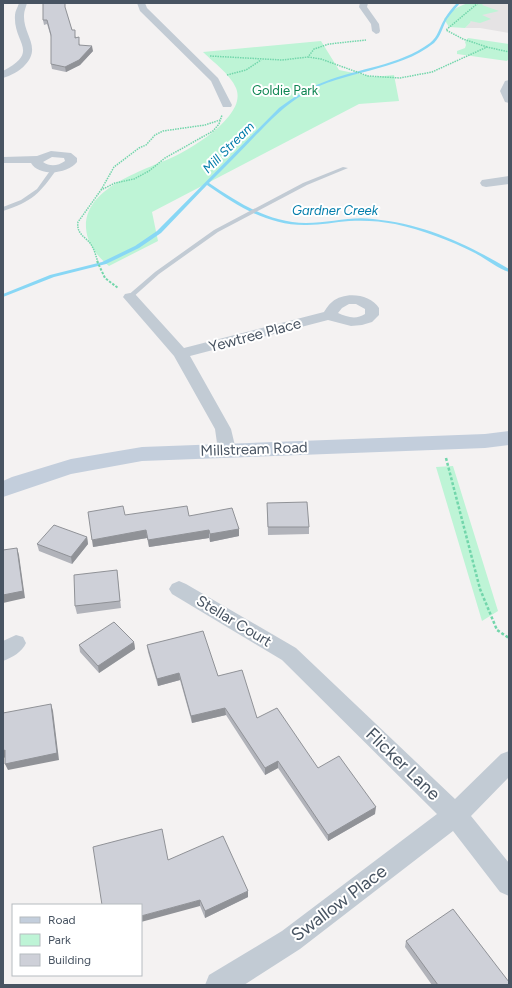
<svg xmlns="http://www.w3.org/2000/svg" width="512" height="988" font-family="Figtree,sans-serif">
  <style>
    .education { fill: #e5e3e4 }
    .green { fill: #bef4d6 }
    .lines { fill: none; stroke-linecap: round; stroke-linejoin: round }
    .stream { fill: #88d7f5; fill-rule: evenodd }
    .path-far2 { stroke: #72d6ab; stroke-width: 1.5; stroke-dasharray: 1.5 1; stroke-linecap: butt }
    .path-far1 { stroke: #72d6ab; stroke-width: 2; stroke-dasharray: 2.5 1.5; stroke-linecap: butt }
    .path { stroke: #72d6ab; stroke-width: 2.5; stroke-dasharray: 3 2; stroke-linecap: butt }
    .lane { fill: #c2cbd4; fill-rule: evenodd }
    .street { fill: #c2cbd4; fill-rule: evenodd }
    .secondary { fill: #c3cedc; fill-rule: evenodd }
    .wall { fill: #b1b3ba }
    .shaded-wall { fill: #909297 }
    .building { fill: #ced0d8; stroke: #909297 }
    .labels { text-anchor: middle; stroke-width: 4; stroke-linejoin: round; paint-order: stroke }
    .far-park-label { font-size: 13px; fill: #0f8653; stroke: #fff }
    .far-water-label { font-size: 13px; font-style: italic; fill: #027dab; stroke: #fff }
    .street-label { font-size: 15px; fill: #485462; stroke: #fff }
    .near-street-label { font-size: 18px; fill: #485462; stroke: #fff }
  </style>
  <rect width="100%" height="100%" fill="#f4f2f2"/>
  <path class="education" d="M484,3H509V33L480,28H465L471,22L463,18Z"/>
  <path class="green" d="M468,3H484L482,5L499,11L482,15L491,19L480,23L470,21L471,22L465,28L449,27L444,19C451,10 457,7 468,3Z
    M468,38L509,44V58L507,61L457,54V51L465,48L466,45L465,42Z
    M321,41L339,70L374,77L394,75L399,101L359,104L152,212L158,241L109,266C97,256 87,244 86,228C84,184 152,169 181,153C199,143 216,132 229,116C236,107 240,98 236,88C230,74 213,62 203,52Z
    M453,466L498,611L482,621L436,467Z"/>
  <g class="lines">
    <path class="stream" d="M457,3H460C456,8 451,13 447,19C442,28 441,36 434,43C398,72 343,70 304,94C285,105 271,120 256,135C241,151 225,167 209,183C239,203 269,223 306,223C329,223 351,216 373,219C424,224 465,243 509,269V272C497,268 486,259 475,253C449,240 423,230 395,224C380,221 365,220 349,221C335,222 321,225 307,225C269,226 237,206 207,185L161,233L139,248L106,264L54,277L3,297V294L50,275L102,262L135,246L157,231L279,108C293,98 307,88 324,82C358,68 399,66 430,43C438,37 439,28 444,20C448,13 452,8 457,3Z"/>
    <path class="path-far2" d="M478,3L446,30L463,39L487,47
      M210,56L282,60L308,57L314,49L329,44L366,40
      M308,57L321,59L368,76L400,78L432,72L487,47L509,52
      M227,75L246,70L261,60
      M101,190L114,167L139,148L146,145L155,135L163,131L205,125L220,120
      M98,262C96,257 95,251 92,246C87,237 76,235 78,222L101,190L115,183L134,179L149,171L165,158L213,131L219,124L222,115"/>
    <path class="path-far1" d="M97,261L105,278L118,288"/>
    <path class="path" d="M446,458L480,589L497,630L509,638"/>
    <path class="lane" d="M343,167L348,168L307,185L218,232L159,274L132,298L130,299L126,297L155,272L214,230L303,183Z
      M52,168L57,169C40,193 32,202 3,211V207L21,200L37,189Z"/>
    <path class="street" d="M19,3H27C26,7 24,11 24,15C23,35 42,47 25,65C20,71 10,76 3,78V71C41,51 13,44 15,15C15,11 18,7 19,3Z
      M137,3H145L147,8L218,78L232,105L231,107H223L211,81L140,11Z
      M360,3H368L367,7L379,24L380,31L379,33L376,34L372,31L371,24L359,7Z
      M509,80V103L505,102L500,91L505,81Z
      M51,151L71,153L77,158V162C68,174 39,177 31,163H3V157L37,156ZM52,157L64,158L65,161C58,166 50,167 43,162Z
      M509,176V184L486,187L482,186L480,183L482,180Z
      M130,293L135,294L184,348L324,312C326,309 329,304 332,302C345,291 370,294 379,308V315L372,322L362,325L351,326L328,320L190,356L231,429L236,450L233,454L227,456L221,454L218,450L215,429L174,356L123,297L125,294ZM349,304H356L365,309V314C356,320 347,317 338,313L342,308Z
      M179,581L186,584L296,648L455,799L501,754L509,751V777L471,816L509,863V896L500,892L453,831L300,949L244,985H205L209,975L282,931L437,814L282,660L172,594L169,589L172,584Z
      M16,635L23,637L26,643C22,652 13,657 3,661V641Z"/>
    <path class="secondary" d="M509,431V445L485,448L142,461L71,474L3,497V481L12,477L71,459L142,447L485,434Z"/>
  </g>
  <path class="wall" d="M65,8L72,30L80,45L93,51L80,65L66,72L52,69L51,64V37L47,24L44,25L43,20Z
    M267,503L309,527V534L268,535Z
    M125,515L189,516L239,529V536L210,542L209,538L149,547L147,538L93,547Z
    M87,537L88,544L72,564L39,551L37,544Z
    M117,570L121,608L77,614L75,606Z
    M134,642L135,649L99,673L80,652L79,645Z
    M147,645L218,676L257,718L375,814L328,841L278,768L265,775L226,715L192,723L180,680L158,686L148,652Z
    M168,860L248,897L205,918L200,906Z
    M406,941L509,985H432L405,947Z"/>
  <path class="shaded-wall" d="M92,46L93,51L80,65L66,72L65,67Z
    M239,529V536L210,542V534Z
    M146,530L147,538L93,547L92,540Z
    M209,530V538L149,547L148,540Z
    M87,537L88,544L72,564L71,557Z
    M17,548L19,555L25,598L3,603V595Z
    M134,642L135,649L99,673L98,666Z
    M179,673L180,680L158,686L157,679Z
    M51,704L53,711L59,760L8,770L5,764Z
    M225,708L226,715L192,723L191,716Z
    M5,750L7,757L3,758V751Z
    M278,761V768L265,775V768Z
    M376,807L375,814L328,841V835Z
    M248,891V897L205,918V911Z
    M200,900V906L141,922V916Z"/>
  <path class="building" d="M43,3H65V7L72,30H75V38L79,37V45L92,46L79,60L65,67L51,64V35L47,20H43Z
    M307,502L309,527H268L267,503Z
    M123,506L125,515L187,506L189,516L232,508L239,529L210,534L209,530L148,540L146,530L92,540L88,512Z
    M54,525L87,537L71,557L37,544Z
    M17,548L23,591L3,595V550Z
    M117,570L120,601L75,606L74,575Z
    M114,622L134,642L98,666L79,645Z
    M203,631L218,676L242,670L257,718L277,708L318,768L339,756L376,807L328,835L278,761L265,768L225,708L191,716L179,673L157,679L147,645Z
    M51,704L57,753L5,764V750L3,751V713Z
    M162,829L168,860L223,836L248,891L205,911L200,900L141,916V905H102L93,847Z
    M453,909L509,982V985H438L406,941Z"/>
  <g class="labels">
    <g class="far-park-label">
      <text x="285" y="95">Goldie Park</text>
    </g>
    <g class="far-water-label">
      <text transform="translate(228 147) rotate(-45)" y="5">Mill Stream</text>
      <text x="335" y="215">Gardner Creek</text>
    </g>
    <g class="street-label">
      <text transform="translate(255 335) rotate(-15)" y="5">Yewtree Place</text>
      <text transform="translate(254 449) rotate(-2)" y="5">Millstream Road</text>
      <text transform="translate(234 621) rotate(31)" y="5">Stellar Court</text>
    </g>
    <g class="near-street-label">
      <text transform="translate(403 764) rotate(44)" y="6">Flicker Lane</text>
      <text transform="translate(339 903) rotate(-37)" y="6">Swallow Place</text>
    </g>
  </g>
  <rect width="512" height="988" fill="none" stroke="#485462" stroke-width="8"/>
  <rect x="12" y="904" width="130" height="72" fill="#ffffff" stroke="#b6bbc0"/>
  <rect x="20" y="917" width="20" height="6" fill="#c3cedc" stroke="#b6bbc0"/>
  <text x="48" y="924" font-size="12" fill="#485462">Road</text>
  <rect x="20" y="934" width="20" height="12" fill="#bef4d6" stroke="#b6bbc0"/>
  <text x="48" y="944" font-size="12" fill="#485462">Park</text>
  <rect x="20" y="954" width="20" height="12" fill="#ced0d8" stroke="#b6bbc0"/>
  <text x="48" y="964" font-size="12" fill="#485462">Building</text>
</svg>
